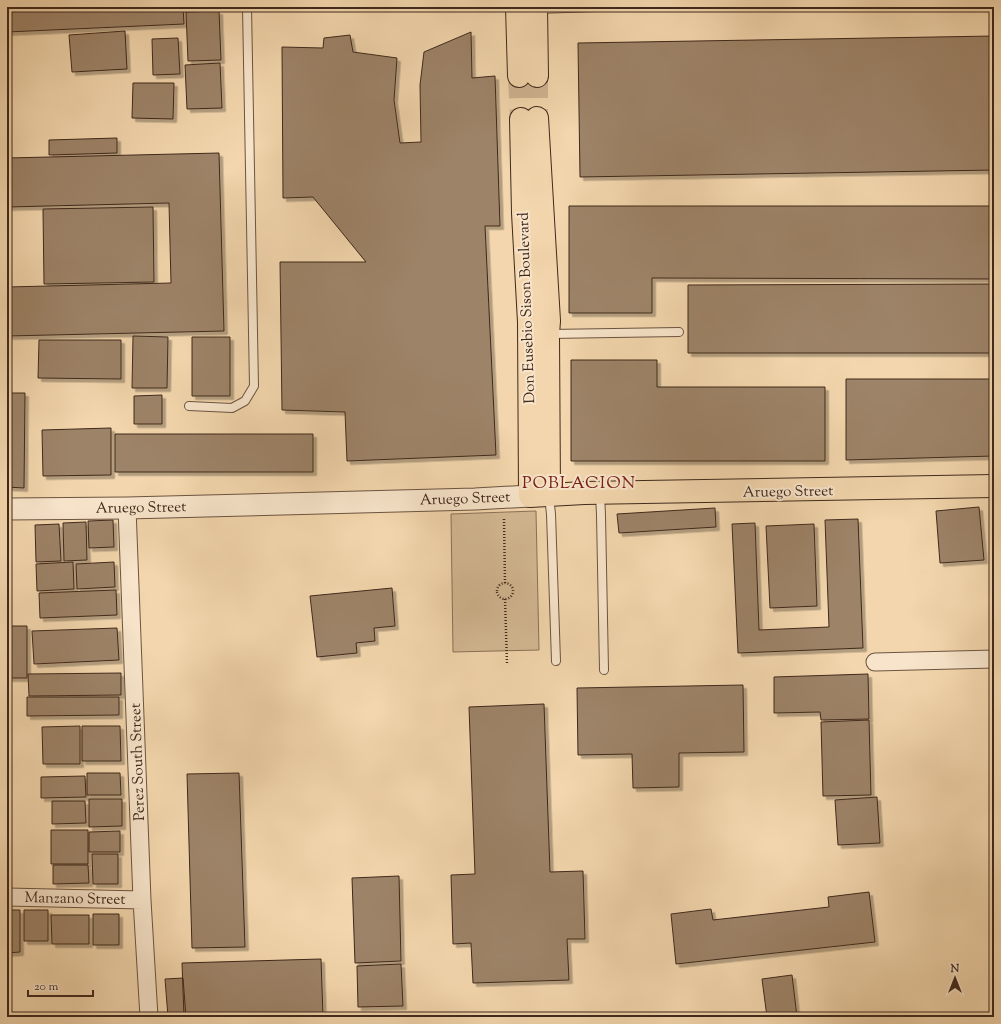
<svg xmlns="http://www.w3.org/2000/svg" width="1001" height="1024" font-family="'Sorts Mill Goudy',serif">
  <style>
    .green { fill: #d4b994; stroke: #8a7158 }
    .building { fill: #9d8367; stroke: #3f291c; filter: url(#shadow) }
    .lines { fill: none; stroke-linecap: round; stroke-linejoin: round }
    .primary-tunnel { stroke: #cfb390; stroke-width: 22; stroke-dasharray: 22 11; stroke-linecap: butt }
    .service-casing { stroke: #6c5440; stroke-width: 10 }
    .minor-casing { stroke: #6c5440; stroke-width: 19 }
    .tertiary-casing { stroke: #6c5440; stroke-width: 23 }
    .primary-casing { stroke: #3f291c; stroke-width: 24 }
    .path { stroke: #3f291c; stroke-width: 2.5; stroke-dasharray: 1 2; stroke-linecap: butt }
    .service { stroke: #f7e4ca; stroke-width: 8 }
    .minor { stroke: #f7e4ca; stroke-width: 17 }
    .tertiary { stroke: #f7e4ca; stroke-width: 21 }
    .primary { stroke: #f3d6ad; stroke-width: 22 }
    .labels { text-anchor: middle; stroke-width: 4; stroke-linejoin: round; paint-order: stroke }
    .street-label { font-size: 15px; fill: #3f291c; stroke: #f7e4ca }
    .quarter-label { font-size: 17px; letter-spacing: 1px; fill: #7a1f14; stroke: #f7e4ca }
  </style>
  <defs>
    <filter id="shadow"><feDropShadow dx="3.5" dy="3.5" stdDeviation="0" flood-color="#0004"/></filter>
  </defs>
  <rect width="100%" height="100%" fill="#f3d6ad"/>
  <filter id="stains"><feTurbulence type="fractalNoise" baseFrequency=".005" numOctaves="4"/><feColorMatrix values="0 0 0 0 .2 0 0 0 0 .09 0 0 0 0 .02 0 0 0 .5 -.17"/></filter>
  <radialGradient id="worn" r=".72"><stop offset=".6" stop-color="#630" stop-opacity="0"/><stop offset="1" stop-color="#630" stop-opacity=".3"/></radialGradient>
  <path class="green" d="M536,511L539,650L453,652L451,514Z"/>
  <path class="building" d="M109,7H183L184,24L7,32V12Z
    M219,11L221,60L188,61L186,12Z
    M125,31L127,69L72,72L69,35Z
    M471,32L472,78L495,76L500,226H485L496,455L347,461L345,412L282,410L280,262H366L313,197L283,198L282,47L323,48L324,38L350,35L353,52L397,58L394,100L400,143L421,142L420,85L424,52Z
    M994,36V170L580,177L578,43Z
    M178,38L180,74L153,75L152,39Z
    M220,63L222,108L187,109L185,65Z
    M133,83H174L173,119L132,118Z
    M117,138V153L49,155V140Z
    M219,153L224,331L7,336V287L171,283L169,203L7,207V158Z
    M569,206H994V279L652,278V313H569Z
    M153,207L154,282L44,284L43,209Z
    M993,284V353H688V285Z
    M133,336L168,337L167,388H132Z
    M192,337H230V396H192Z
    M39,340H121V379L38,378Z
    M571,360H657V387H825V461H571Z
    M846,379H994V456L846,460Z
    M7,393H25L24,488L7,487Z
    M162,395V424H134V396Z
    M111,428V475L43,476L42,430Z
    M115,434H313V472H115Z
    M979,507L984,560L940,563L936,511Z
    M715,508L716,527L619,533L617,514Z
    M858,519L863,648L738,653L732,524L755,523L759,630L829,627L825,520Z
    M113,520L114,547L89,548L88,521Z
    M86,522L87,560L64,561L63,523Z
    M59,524L61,561L36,562L35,525Z
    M814,524L817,606L770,608L766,526Z
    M73,562L74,589L37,591L36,564Z
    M114,562L115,587L77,589L76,564Z
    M392,588L395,626L374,628L375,641L356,643L357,653L317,657L310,596Z
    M116,590L117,615L40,618L39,593Z
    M8,626H27V678H8Z
    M117,628L119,660L34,664L32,631Z
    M121,673V695L29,696L28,674Z
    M868,674L869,719L821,720L820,712L774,713V677Z
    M743,685L744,752L679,753V787L633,788L632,754L578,755L577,688Z
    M27,697H119V715L27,716Z
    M544,704L550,872L583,871L585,939H567L569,980L473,983L471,943L453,944L451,875L475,874L469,707Z
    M869,720L871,795L823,796L821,722Z
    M80,726V764H43L42,727Z
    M82,726H120L121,761H82Z
    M87,773H120L121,795H87Z
    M239,773L245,947L192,948L187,774Z
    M85,776L86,797L41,798V777Z
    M877,797L880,843L838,845L835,800Z
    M89,799H122V826L89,827Z
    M52,801H85L86,823L52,824Z
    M51,830H88V864H51Z
    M120,831V852H89V832Z
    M92,854H118V884H93Z
    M53,865H88L89,883L53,884Z
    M399,876L401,961L355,963L352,878Z
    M869,892L875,942L676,964L671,914L711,909L713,920L829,907L828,897Z
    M7,910H20V952L7,953Z
    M24,910H48V941H24Z
    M93,914H119V945H93Z
    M51,915H89V944H52Z
    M321,959L323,1017H184L182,963Z
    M401,964L403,1006L358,1007L357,966Z
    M792,975L797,1017H767L762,979Z
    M183,978L186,1017H168L165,979Z"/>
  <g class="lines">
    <path class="primary-tunnel" d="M519,76L521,119
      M537,76V118"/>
    <defs>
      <path id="service" d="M537,9L596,7
        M549,334L679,332
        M189,406L232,408L245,401L254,386L247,7
        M600,494L601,515L604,670
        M549,496L551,514L556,661"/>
      <path id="minor" d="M127,508L142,900L149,1017
        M875,662L994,659
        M7,897L142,900"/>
      <path id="tertiary" d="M7,509L127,508L475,499L530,496"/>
      <path id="primary" d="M517,7L519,76
        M536,7L537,76
        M537,118L549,321L548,334L549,494
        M521,119L523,213L529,322L530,496L584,493L994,486"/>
    </defs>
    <use href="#service" class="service-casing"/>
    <use href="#minor" class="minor-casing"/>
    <use href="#tertiary" class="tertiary-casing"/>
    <use href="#primary" class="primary-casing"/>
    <path class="path" d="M504,519L505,583
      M497 591a8 8 0 1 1 16 0a8 8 0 1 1-16 0Z
      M505,599L507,664"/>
    <use href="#service" class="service"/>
    <use href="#minor" class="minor"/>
    <use href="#tertiary" class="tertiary"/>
    <use href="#primary" class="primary"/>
  </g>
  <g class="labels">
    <g class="street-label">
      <text transform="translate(526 308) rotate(-92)" y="5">Don Eusebio Sison Boulevard</text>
      <text transform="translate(788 491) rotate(-1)" y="5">Aruego Street</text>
      <text transform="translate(465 498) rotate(-2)" y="5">Aruego Street</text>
      <text transform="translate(141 507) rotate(-1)" y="5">Aruego Street</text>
      <text transform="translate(137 762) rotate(-92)" y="5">Perez South Street</text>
      <text transform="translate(75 898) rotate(1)" y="5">Manzano Street</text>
    </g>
    <g class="quarter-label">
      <text x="579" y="488">POBLACION</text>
    </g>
  </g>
  <rect width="1001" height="1024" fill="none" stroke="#f3d6ad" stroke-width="24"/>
  <rect x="8" y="8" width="985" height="1008" fill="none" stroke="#3f291c" stroke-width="2"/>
  <rect x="12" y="12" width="977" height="1000" fill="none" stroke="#3f291c"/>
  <g transform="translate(955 978)" stroke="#f7e4ca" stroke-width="3" paint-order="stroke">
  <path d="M0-3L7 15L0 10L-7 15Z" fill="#3f291c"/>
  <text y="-6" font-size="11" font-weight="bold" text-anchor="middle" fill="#3f291c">N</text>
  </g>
  <path d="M28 990v6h65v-6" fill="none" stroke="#3f291c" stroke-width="2"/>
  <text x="34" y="990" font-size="12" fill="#3f291c" stroke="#f7e4ca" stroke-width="3" paint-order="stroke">20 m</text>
  <rect width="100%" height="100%" filter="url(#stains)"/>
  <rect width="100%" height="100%" fill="url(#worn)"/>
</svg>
